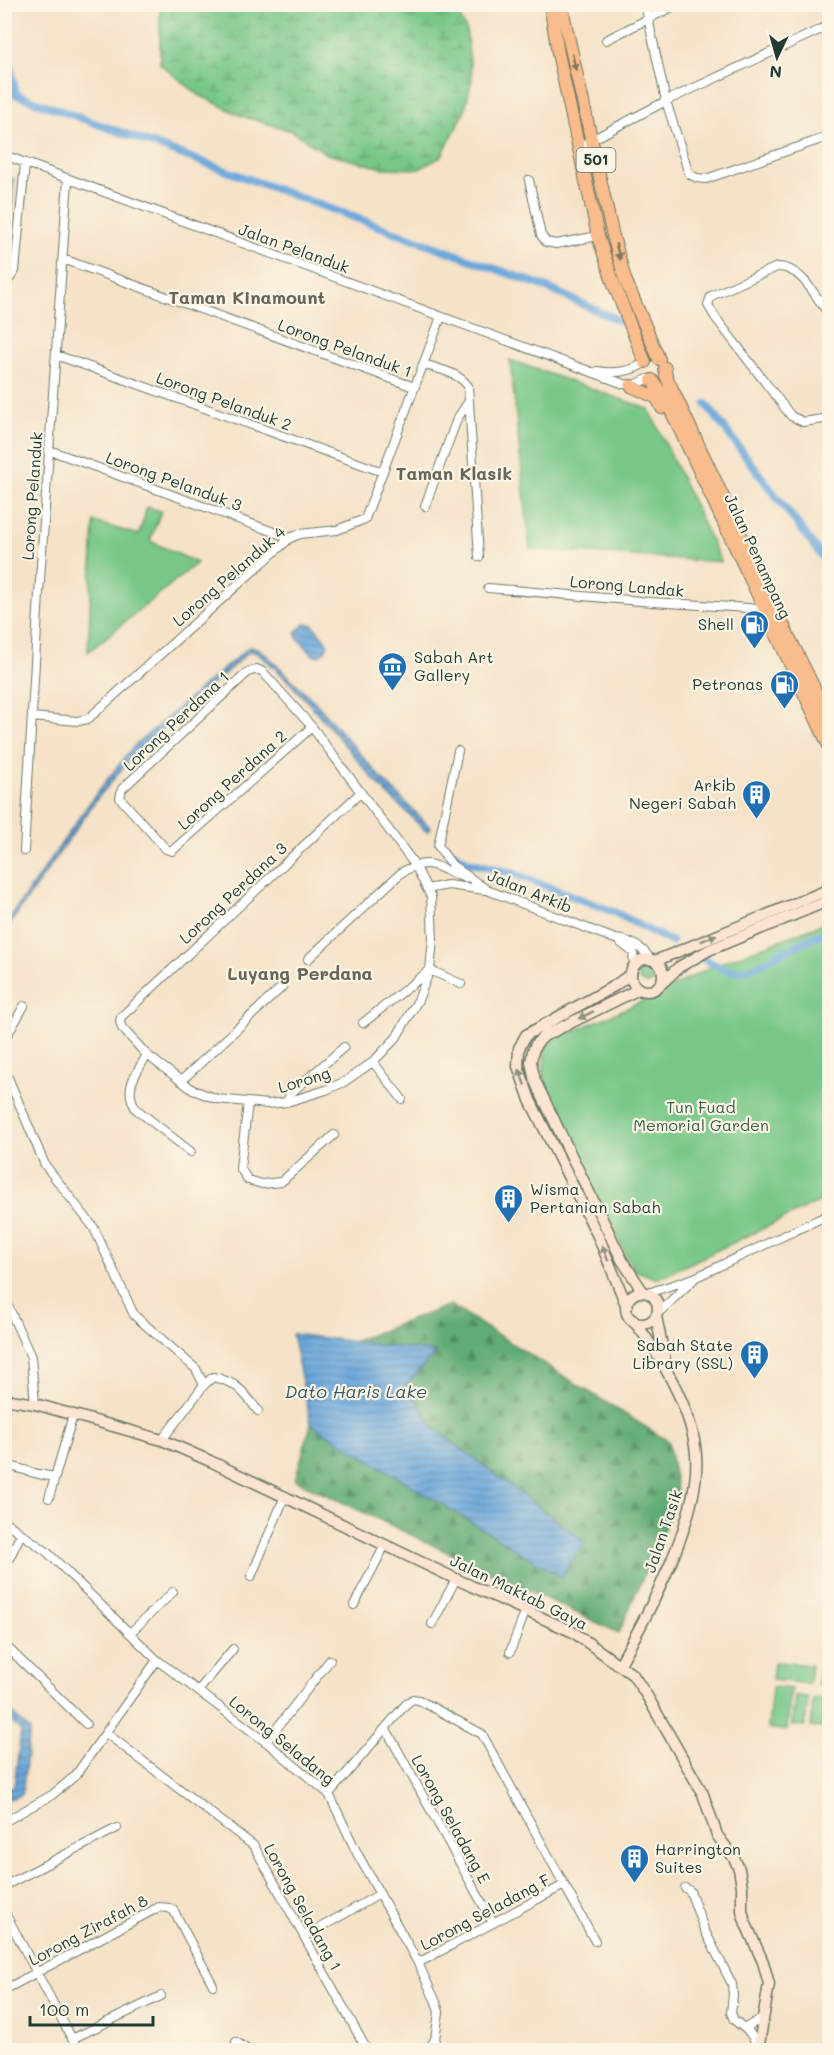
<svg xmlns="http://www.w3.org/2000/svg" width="834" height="2055" font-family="Mali,sans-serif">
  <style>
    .green { fill: #77c788; stroke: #4b825e; stroke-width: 1.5 }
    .forest { fill: url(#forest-firs); stroke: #407454; stroke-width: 1.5 }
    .wetland { fill: url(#wetland-marsh); stroke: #4b825e; stroke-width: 1.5 }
    .water { fill: url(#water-rules); stroke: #447288; stroke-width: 1.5 }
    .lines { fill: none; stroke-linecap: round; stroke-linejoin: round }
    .canal { stroke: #6aa7db; stroke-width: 8 }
    .street-casing { stroke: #6a7767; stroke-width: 10 }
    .secondary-casing { stroke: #6a7767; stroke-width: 13 }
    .primary-casing { stroke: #6a7767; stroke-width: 14 }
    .street { stroke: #fff; stroke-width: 8 }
    .secondary { stroke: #fde4d0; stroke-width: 10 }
    .primary { stroke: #f9bc8a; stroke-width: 12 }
    .oneway { fill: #81765b }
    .oneway2 { fill: #8e9082 }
    .labels { text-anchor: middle; stroke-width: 4.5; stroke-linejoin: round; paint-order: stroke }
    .shield { fill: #fcf5e5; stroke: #617469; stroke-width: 1.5 }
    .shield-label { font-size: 15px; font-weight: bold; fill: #1f3d34 }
    .street-label { font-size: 16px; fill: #1f3d34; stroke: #fcf5e5 }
    .poi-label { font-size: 16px; fill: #1f3d34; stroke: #fcf5e5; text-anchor: end }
    .park-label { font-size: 16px; fill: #356049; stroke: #fcf5e5 }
    .neighbourhood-label { font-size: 18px; font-weight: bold; fill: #686659; stroke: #fcf5e5 }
    .water-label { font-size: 18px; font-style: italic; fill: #365d66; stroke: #fcf5e5 }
  </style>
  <defs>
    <pattern id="forest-firs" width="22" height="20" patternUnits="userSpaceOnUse" patternTransform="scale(1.5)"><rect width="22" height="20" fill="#61ac74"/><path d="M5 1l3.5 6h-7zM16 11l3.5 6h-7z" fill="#4f8d60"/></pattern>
    <pattern id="wetland-marsh" width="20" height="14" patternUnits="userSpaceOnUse" patternTransform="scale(1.5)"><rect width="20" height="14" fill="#77c788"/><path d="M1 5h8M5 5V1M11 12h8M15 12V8" fill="none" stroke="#61a370"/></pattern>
    <pattern id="water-rules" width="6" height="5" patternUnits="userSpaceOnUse" patternTransform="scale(1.5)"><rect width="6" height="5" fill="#6aa7db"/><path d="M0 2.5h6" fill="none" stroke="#5789b2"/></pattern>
  </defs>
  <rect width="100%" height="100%" fill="#fcf5e5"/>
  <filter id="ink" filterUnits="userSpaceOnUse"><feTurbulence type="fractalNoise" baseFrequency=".0167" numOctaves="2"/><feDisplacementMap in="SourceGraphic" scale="12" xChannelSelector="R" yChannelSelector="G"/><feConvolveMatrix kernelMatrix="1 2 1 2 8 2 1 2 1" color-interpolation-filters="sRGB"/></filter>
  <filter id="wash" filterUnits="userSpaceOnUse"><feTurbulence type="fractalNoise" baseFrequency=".008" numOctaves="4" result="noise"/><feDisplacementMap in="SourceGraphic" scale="24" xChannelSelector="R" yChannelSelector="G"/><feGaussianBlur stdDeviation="1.35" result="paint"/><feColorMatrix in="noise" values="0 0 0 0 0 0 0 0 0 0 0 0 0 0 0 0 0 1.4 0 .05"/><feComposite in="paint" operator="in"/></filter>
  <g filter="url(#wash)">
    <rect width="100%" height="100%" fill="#f5e2c7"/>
    <path class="green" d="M5,175L14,179L9,263L5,273Z
      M510,360L649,409L721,562L530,549Z
      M147,507L161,511L150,541L197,563L88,652L94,522L139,535Z
      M829,921V1197L657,1279L634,1270L591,1187L543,1075L546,1043L650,998L713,966Z
      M638 975a9 9 0 1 1 18 0a9 9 0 1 1-18 0Z
      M774,1662L811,1665L809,1684L772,1680Z
      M819,1665L829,1666V1686L817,1685Z
      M772,1687L791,1689L787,1731L768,1728Z
      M795,1696L808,1697L805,1726L792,1725Z
      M813,1698L826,1699L824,1728L811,1727Z"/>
    <path class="forest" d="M450,1305L668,1441L678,1495L619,1633L295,1480L311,1424L561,1577L584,1542L435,1429L406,1384L435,1352L352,1342Z"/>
    <path class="wetland" d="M454,5L466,29L472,79L464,113L441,157L419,169L383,168L327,154L292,131L242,116L199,95L160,64V5Z"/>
    <path class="water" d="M306,623L313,625L328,644L326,650L319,656L313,655L296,636V632Z
      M249,647L258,648L271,659L315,702L382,779L431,828L427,832C410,816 393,800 377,783C357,761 273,654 250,651L137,751L97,799L5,931V925L93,798L132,748Z
      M292,1334L436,1352L406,1385L435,1429L585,1542L561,1577L311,1424Z
      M5,1707L30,1730L22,1795L5,1800V1789L14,1786L21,1731L5,1716Z"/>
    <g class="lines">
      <path class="canal" d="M4,38L16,94
        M4,90L543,286L620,321
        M706,404L830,567
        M448,850L468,862L512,873L614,912L672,942
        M698,956C729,972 734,978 767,961
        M774,956L830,930"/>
    </g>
  </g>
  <g filter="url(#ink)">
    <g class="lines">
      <defs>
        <path id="street" d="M645,4L666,101L689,174L697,178L706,179L830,136
          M606,40L678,4
          M580,146L666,101L830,25
          M4,155L624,384L634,385L648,379
          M529,180L541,235L546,242L556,244L598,236
          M63,259L414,387
          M4,281L10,278L15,271L25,163
          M830,316C816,298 802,266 777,267L711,296L708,305L715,317L791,416L803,422L830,418
          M56,355L383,472
          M423,364C438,369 458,372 468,386L479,557
          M597,371C614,374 630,372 645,363
          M49,450L290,538
          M425,506L457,419L469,401
          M488,588L652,602L764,609
          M32,717L78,721L88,719L290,538L300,534L337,530L365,519L441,317
          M312,727L172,851L166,849L120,798L122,789L248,672L257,669L263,672L312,727L415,865L431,897L433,939L430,970L418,1000L396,1038L373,1062L344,1082L326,1090L287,1102L268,1104L217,1099L193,1090L147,1055L122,1028L120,1022L121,1017L360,793
          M458,751L438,846L452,865L487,890L615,939C629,940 643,947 650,959
          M24,851L39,594L68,179
          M427,889L448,885L485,890
          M621,943L633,952L634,966
          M308,959L402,872C433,855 436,869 465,878
          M363,1023L430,970L461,984
          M4,1041L24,1006
          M147,1055C136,1074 123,1088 136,1109L191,1152
          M373,1062L402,1099
          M4,1068L45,1165L94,1228L134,1315L196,1369L204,1385L162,1440
          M181,1081L282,987
          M287,1102L290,1094L344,1047
          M248,1103L240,1168L248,1180L262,1184L281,1182L334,1135
          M648,1293L694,1278L830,1214
          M4,1297L31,1357L35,1404
          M657,1314L693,1280
          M204,1385L213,1377C237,1382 244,1392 258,1411
          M4,1464L38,1474L55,1477L73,1415
          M49,1498L55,1477
          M4,1521L47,1552L157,1660L266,1742L329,1794L357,1853L418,1963L436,2002L439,2012L435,2039L429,2050
          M4,1569L21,1534
          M251,1577L285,1496
          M354,1605L385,1545
          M432,1624L456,1579
          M130,1633L173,1592
          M4,1644L86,1724
          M510,1652L526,1610
          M198,1691L233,1649
          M386,1729L493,1923
          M106,1733L254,1846L367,2050
          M266,1742L330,1660
          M329,1794L406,1704L413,1699L419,1700L482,1734L595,1941
          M4,1822L52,1795L75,1776L157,1660
          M4,1886L117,1828
          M685,1888L690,1891L704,1929L732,1984L733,1995L731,2013L734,2020L749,2032L758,2045
          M4,1911L78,2050
          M305,1936L380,1894
          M418,1963L564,1885
          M4,1990L159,1907L169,1908L174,1911L213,1985
          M745,2028L764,2017
          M72,2039L161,1996
          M236,2042L248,2050
          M506,2050H513"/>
        <path id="secondary" d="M631 975a16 16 0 1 1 32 0a16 16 0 1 1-32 0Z
          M655,961L830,889
          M662,983L679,967L709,950L830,900
          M639,989L544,1036L536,1044L533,1051L531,1062L535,1081L622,1260L643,1292
          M626 1308a16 16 0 1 1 32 0a16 16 0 1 1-32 0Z
          M627,1307L599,1238L530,1100L518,1066L519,1048L526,1035L614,986L631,974
          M656,1316L666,1365
          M4,1399L35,1404L127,1430L162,1440L210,1461L456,1579L573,1632L633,1675L647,1696L703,1794L717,1835L734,1858L739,1869L742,1886V1911L746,1924L763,1962L769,1984L758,2050
          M620,1664C649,1612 701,1516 696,1455C693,1411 660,1354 633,1320"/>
        <path id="primary" d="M550,4L558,53L598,236L613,282L645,362
          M561,4L612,232L625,279L659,359
          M665,368L666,376L787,633L830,720
          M652,380L665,398L830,748
          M631,386L657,398L662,408"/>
      </defs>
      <use href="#street" class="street-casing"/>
      <use href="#secondary" class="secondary-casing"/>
      <use href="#primary" class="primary-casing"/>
      <use href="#street" class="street"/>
      <use href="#secondary" class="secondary"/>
      <use href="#primary" class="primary"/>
    </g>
    <defs><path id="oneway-solid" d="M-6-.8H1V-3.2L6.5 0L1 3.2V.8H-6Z" transform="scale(1.5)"/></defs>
    <g class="oneway">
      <use href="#oneway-solid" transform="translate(574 62) rotate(77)"/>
      <use href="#oneway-solid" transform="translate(618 252) rotate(74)"/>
    </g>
    <g class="oneway2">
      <use href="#oneway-solid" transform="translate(709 938) rotate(-22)"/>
      <use href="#oneway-solid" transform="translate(586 1015) rotate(154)"/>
      <use href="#oneway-solid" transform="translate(522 1077) rotate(-109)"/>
      <use href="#oneway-solid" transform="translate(605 1253) rotate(-112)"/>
    </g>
  </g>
  <defs>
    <symbol id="fuel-pin" viewBox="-11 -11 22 30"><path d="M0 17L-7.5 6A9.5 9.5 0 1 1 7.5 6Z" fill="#1f6fb2" stroke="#fcf5e5"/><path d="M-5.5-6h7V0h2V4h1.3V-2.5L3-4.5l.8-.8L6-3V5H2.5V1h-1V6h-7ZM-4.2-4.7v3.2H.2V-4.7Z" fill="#fff"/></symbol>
    <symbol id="museum-pin" viewBox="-11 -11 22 30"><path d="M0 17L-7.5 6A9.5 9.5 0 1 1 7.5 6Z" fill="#1f6fb2" stroke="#fcf5e5"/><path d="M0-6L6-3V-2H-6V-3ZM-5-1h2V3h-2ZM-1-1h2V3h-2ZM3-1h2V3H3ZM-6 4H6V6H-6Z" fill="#fff"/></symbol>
    <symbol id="building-pin" viewBox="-11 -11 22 30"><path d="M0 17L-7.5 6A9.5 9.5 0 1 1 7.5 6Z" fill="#1f6fb2" stroke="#fcf5e5"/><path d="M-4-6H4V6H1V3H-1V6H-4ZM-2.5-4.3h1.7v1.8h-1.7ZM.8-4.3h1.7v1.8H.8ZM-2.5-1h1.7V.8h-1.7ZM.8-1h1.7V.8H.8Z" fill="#fff"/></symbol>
  </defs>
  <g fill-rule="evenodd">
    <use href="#fuel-pin" x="738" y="608" width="33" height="45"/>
    <use href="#museum-pin" x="376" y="650" width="33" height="45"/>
    <use href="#fuel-pin" x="768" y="668" width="33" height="45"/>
    <use href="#building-pin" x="740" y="778" width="33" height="45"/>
    <use href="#building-pin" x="492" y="1182" width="33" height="45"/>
    <use href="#building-pin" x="738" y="1338" width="33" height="45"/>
    <use href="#building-pin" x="618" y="1842" width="33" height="45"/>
  </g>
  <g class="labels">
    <rect class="shield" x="576.5" y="148" width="39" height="24" rx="4.5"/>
    <g class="shield-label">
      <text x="596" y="165">501</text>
    </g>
    <g class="street-label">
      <text transform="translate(294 248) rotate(20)" y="6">Jalan Pelanduk</text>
      <text transform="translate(345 348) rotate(20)" y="6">Lorong Pelanduk 1</text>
      <text transform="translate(224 401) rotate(20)" y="6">Lorong Pelanduk 2</text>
      <text transform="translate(174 481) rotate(20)" y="6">Lorong Pelanduk 3</text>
      <text transform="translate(32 496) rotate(-86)" y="6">Lorong Pelanduk</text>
      <text transform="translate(758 556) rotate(65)" y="6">Jalan Penampang</text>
      <text transform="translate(229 576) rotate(-41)" y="6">Lorong Pelanduk 4</text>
      <text transform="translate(627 586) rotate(5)" y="6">Lorong Landak</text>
      <text transform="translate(176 721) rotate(-43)" y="6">Lorong Perdana 1</text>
      <text transform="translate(232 780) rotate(-42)" y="6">Lorong Perdana 2</text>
      <text transform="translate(530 891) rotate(22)" y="6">Jalan Arkib</text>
      <text transform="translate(233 893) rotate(-43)" y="6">Lorong Perdana 3</text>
      <text transform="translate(304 1080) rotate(-17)" y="6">Lorong</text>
      <text transform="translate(663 1531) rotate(-71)" y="6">Jalan Tasik</text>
      <text transform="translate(519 1592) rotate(26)" y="6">Jalan Maktab Gaya</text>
      <text transform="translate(282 1740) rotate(39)" y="6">Lorong Seladang</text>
      <text transform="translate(451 1819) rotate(61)" y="6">Lorong Seladang E</text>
      <text transform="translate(303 1907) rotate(61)" y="6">Lorong Seladang 1</text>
      <text transform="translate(485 1912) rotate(-28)" y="6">Lorong Seladang F</text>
      <text transform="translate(88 1930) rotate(-28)" y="6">Lorong Zirafah 8</text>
    </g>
    <g class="poi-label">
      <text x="734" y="630">Shell</text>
      <text x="414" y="663" text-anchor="start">Sabah Art<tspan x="414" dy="18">Gallery</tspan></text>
      <text x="763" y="690">Petronas</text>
      <text x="736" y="791">Arkib<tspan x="736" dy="18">Negeri Sabah</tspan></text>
      <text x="530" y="1195" text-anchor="start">Wisma<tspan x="530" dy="18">Pertanian Sabah</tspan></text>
      <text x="733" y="1351">Sabah State<tspan x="733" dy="18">Library (SSL)</tspan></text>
      <text x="655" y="1855" text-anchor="start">Harrington<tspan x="655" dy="18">Suites</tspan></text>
    </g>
    <g class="park-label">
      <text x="701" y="1113">Tun Fuad<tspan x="701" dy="18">Memorial Garden</tspan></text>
    </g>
    <g class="neighbourhood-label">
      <text x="247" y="304">Taman Kinamount</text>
      <text x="454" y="480">Taman Klasik</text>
      <text x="300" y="980">Luyang Perdana</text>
    </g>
    <g class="water-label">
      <text x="356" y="1398">Dato Haris Lake</text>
    </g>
  </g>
  <rect width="834" height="2055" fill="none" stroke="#fcf5e5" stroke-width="24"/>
  <g transform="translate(777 57) rotate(185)" stroke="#fcf5e5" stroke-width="4.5" paint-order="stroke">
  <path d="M0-4.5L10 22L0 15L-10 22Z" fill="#1f3d34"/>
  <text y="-9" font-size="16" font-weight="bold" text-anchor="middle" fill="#1f3d34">N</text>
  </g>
  <path d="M30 2016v9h123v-9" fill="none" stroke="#1f3d34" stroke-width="3"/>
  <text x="39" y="2016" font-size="18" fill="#1f3d34" stroke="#fcf5e5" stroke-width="4.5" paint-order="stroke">100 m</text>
</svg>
